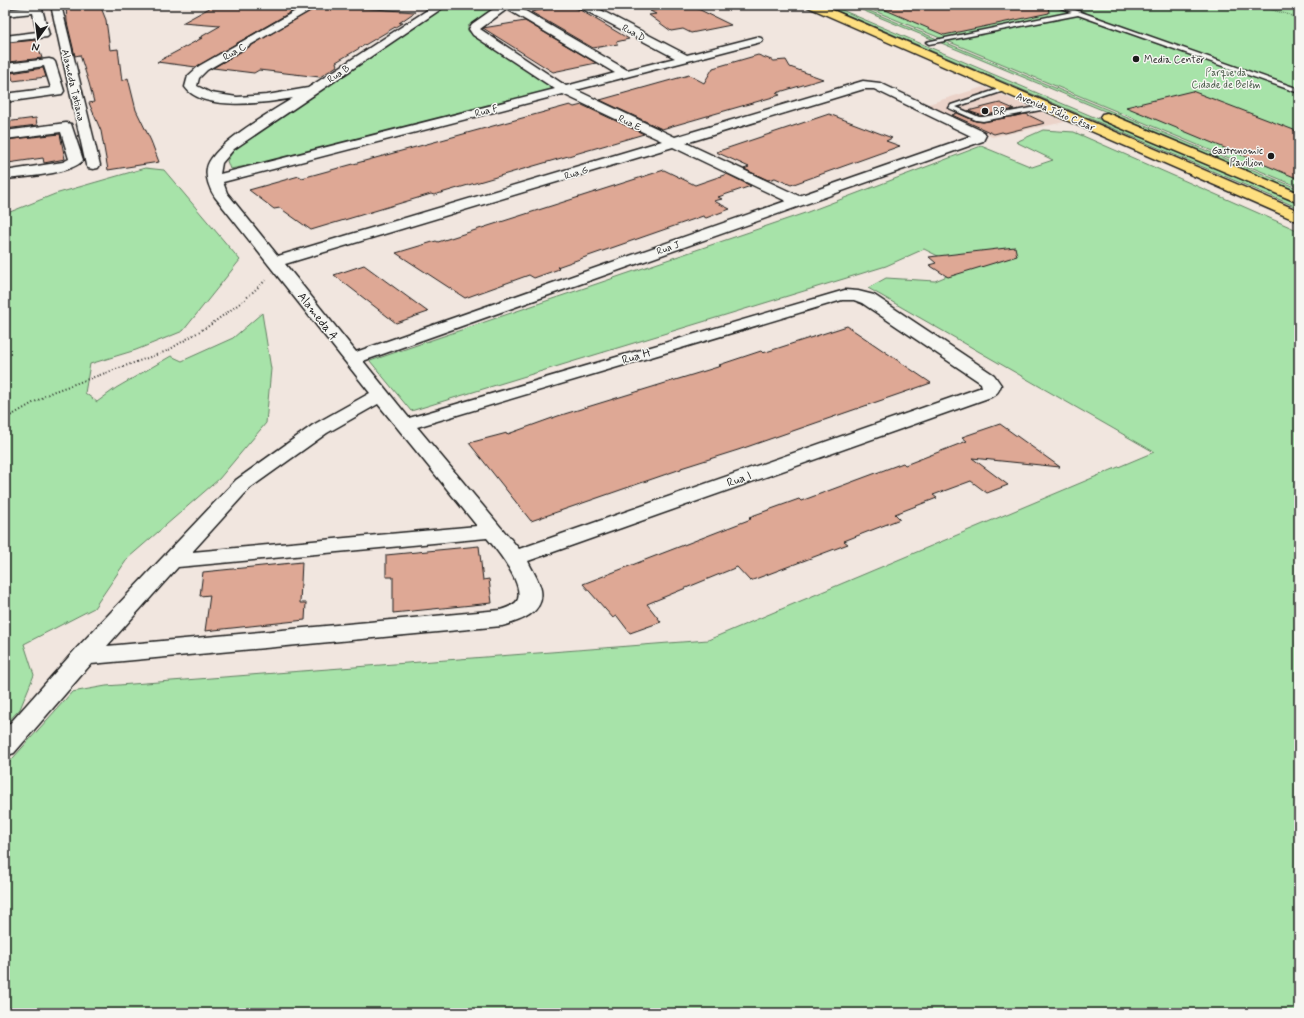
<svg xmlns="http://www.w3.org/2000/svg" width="1304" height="1018" font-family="Mynerve,sans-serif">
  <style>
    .built { fill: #ebd3c9 }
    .green { fill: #a7e3a9; stroke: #628062 }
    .building { fill: #dea895; stroke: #1c1c1c }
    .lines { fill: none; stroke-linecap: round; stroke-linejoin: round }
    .lane-casing { stroke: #1c1c1c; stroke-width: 3 }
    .street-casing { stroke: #1c1c1c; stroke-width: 3 }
    .primary-casing { stroke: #1c1c1c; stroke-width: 3 }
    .path-far1 { stroke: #1c1c1c; stroke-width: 1.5; stroke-dasharray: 0.5 1.5; stroke-linecap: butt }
    .path { stroke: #1c1c1c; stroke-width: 2; stroke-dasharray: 1 2.5; stroke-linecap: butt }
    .lane { fill: #f6f6f2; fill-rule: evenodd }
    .street { fill: #f6f6f2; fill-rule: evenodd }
    .primary { fill: #fedf80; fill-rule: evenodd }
    .poi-dot { fill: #1c1c1c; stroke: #f6f6f2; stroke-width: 1.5 }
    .labels { text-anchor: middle; stroke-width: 3; stroke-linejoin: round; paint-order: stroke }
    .far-street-label { font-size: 10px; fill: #1c1c1c; stroke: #f6f6f2 }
    .far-poi-label { font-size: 10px; fill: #1c1c1c; stroke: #f6f6f2; text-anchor: start }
    .far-park-label { font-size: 10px; fill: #465846; stroke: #f6f6f2 }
    .street-label { font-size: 12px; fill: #1c1c1c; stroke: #f6f6f2 }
  </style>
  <rect width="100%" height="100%" fill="#f1e6df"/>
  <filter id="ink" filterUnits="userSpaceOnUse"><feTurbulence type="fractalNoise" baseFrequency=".025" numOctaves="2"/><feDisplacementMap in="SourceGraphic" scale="8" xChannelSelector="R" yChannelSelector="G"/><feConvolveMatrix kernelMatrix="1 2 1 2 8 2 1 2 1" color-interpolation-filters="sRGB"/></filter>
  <g filter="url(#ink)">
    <path class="built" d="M983,87L1065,122L992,137L925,105Z"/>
    <path class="green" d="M448,5H498L468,26V31L556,89L263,163L230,169L227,161L235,148Z
      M824,5H830L1299,204V208Z
      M850,5H855L1299,189V192Z
      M860,5H1299V187L904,23Z
      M1043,130L1074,132L1299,231V1013H5V767L72,692L106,686L708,640L1154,452L868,288L886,278L935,281L964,269L924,249L886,266L411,411L370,361L805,213L981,146L1032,167L1053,160L1016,142Z
      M145,168L164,170L240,260L183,331L136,350L90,364L85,393L97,402L116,388L171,356L182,361L233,338L262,313L271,369L266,423L219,479L128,558L94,608L24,644L34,675L20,709L5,725V214L55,194Z"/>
    <path class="building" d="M66,5H100L106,20L110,50L118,49L122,81L128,78L136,110L151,141L159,162L108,170L101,131L89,103L94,102L89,83L80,55L75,56L67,22Z
      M215,5H303L196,67L157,62L202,38H199L220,26L182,23Z
      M320,5L415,12L399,23H402L336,62L337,66L320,77L259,70L254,73L213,68Z
      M565,5H569L580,10L629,39L616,42L618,44L593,48L531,12Z
      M684,5H690L731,25L691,33L683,29L671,31L649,15L656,14L650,11Z
      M874,5H1048L1049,13L944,35Z
      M525,21L596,63L553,72L483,28Z
      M36,40L42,58L9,62L5,43Z
      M758,55L774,61L786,60L790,67L823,79L776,93L780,95L662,129L600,100L689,75L704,83L713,68Z
      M43,68L46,77L13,81L11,73Z
      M1192,91L1299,132V179L1126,107Z
      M1000,103L1014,109L983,116L968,111Z
      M570,105L574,107L582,105L644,134L434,195L431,194L311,230L280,208L274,209L249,190L299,176L302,178Z
      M957,113L975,121L983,122L1026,114L1045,123L1005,133L1002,132L994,134L952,115Z
      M829,114L892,138L886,141L900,146L791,185L775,178L768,180L744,169L749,167L716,152Z
      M36,118L37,125L5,129V122Z
      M60,134L65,159L44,163L43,158L8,163L5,153V140Z
      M664,170L695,185L727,174L751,186L718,197L722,199L714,201L730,209L706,218L703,216L557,267L559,269L534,278L529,275L465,298L396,253L436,241L438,242Z
      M1015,247L1017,256L948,277L929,265L936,263L929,257Z
      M364,265L428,312L396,323L334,275Z
      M847,326L931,383L738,450L681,468V469L531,521L469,443L507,433L508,434L558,416L721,366L719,365L761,351L763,353Z
      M1000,424L1060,467L972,458L1008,485L987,493L971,481L933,495L937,498L895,514L900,519L844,541L848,544L750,581L737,567L647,604L661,622L630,633L617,616L613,618L583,584L751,519L749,517L799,499L801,501L903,463L905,465L967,441L962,437Z
      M479,546L483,580L489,579L492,603L393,613V577H386V555Z
      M302,562L300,603H306L305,620L205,631L210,595L200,596L203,572Z"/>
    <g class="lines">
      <defs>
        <path id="lane" d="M1053,5H1061L1299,89V93L1078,15L929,44L926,42L1072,12Z
          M1005,87L1008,89L1007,90L956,107L979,117H983L1046,105L1049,107L1046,109L983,121L976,120L949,108L951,105Z"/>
        <path id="street" d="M51,5H61L100,165L98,168L93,169L88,168L86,165Z
          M306,5H319L207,70L199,78L197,86L211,93L237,97L267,95L308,88L435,5H447L234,149L222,163L220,174L555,89L473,35L469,29L472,24L499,5H515L627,70L675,58L579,7L578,5H591L687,55L757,37L761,38L763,40L761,42L576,90L675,137L863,81L880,83L984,132L986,135L983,141L363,361L409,418L845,290L858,291L874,295L994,375L1001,385C999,391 997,394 991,397L528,561C532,570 539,580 541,590C545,613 520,621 502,626L91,664L14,753L5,756V729L75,650L236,480L313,425L370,393L215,197C210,190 205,177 207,168C211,145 273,111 293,98C267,103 202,112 185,87L188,76L199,66ZM507,9L615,73L566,86L480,29ZM864,89H874L971,136L799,196L686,143ZM563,94L662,141L278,256L227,193L223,182ZM673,147L786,201L356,352L285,264ZM842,300H854L862,303L981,383L982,387L519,549L417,427ZM378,404L477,526L192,552L250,488L327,433ZM487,538C497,550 523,582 518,599C516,605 506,608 500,610L107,646L178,567Z
          M37,6L42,9L49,35L47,37L5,42V36L37,32L33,13L5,16V10Z
          M49,59L53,60L55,62L64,91L62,94L5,102V94L51,88L44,66L5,72V64Z
          M66,123L71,124L83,160C73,174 23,177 5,179V171L63,162L69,159L61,132L5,139V131Z"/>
        <path id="primary" d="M807,5H821L1299,211V222L808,7Z
          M1107,113L1299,193V203L1102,120L1100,117L1102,114Z"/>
      </defs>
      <use href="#lane" class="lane-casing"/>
      <use href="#street" class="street-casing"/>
      <use href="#primary" class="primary-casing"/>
      <path class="path-far1" d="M1219,5C1242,12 1264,10 1287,5
        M1270,9L1299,18"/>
      <path class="path" d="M5,419L52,392L167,351L210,325L243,301L267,279"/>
      <use href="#lane" class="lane"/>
      <use href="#street" class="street"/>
      <use href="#primary" class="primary"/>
    </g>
  </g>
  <g class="poi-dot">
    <circle cx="1136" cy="59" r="4"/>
    <circle cx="985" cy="111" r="4"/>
    <circle cx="1271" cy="156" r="4"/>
  </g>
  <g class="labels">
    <g class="far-street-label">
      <text transform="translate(634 32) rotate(28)" y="4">Rua D</text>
      <text transform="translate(234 51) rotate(-30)" y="4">Rua C</text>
      <text transform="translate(338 73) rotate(-33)" y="4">Rua B</text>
      <text transform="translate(74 85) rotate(77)" y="4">Alameda Tatiana</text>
      <text transform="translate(486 110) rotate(-15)" y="4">Rua F</text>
      <text transform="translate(1056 111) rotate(23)" y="4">Avenida Júlio César</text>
      <text transform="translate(630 122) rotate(26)" y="4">Rua E</text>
      <text transform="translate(576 172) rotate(-17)" y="4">Rua G</text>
      <text transform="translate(668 247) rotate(-19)" y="4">Rua J</text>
    </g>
    <g class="far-poi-label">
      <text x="1144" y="63">Media Center</text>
      <text x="993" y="115">BR</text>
      <text x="1263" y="154" text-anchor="end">Gastronomic<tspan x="1263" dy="12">Pavilion</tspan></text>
    </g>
    <g class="far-park-label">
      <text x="1226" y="76">Parque da<tspan x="1226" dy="12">Cidade de Belém</tspan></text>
    </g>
    <g class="street-label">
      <text transform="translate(318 316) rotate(52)" y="4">Alameda A</text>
      <text transform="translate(636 356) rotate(-17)" y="4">Rua H</text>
      <text transform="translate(739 479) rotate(-19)" y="4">Rua I</text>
    </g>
  </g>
  <rect width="1304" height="1018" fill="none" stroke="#f6f6f2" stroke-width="20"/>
  <rect x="10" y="10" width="1284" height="998" fill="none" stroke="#1c1c1c" stroke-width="1.5" filter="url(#ink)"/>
  <g transform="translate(38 38) rotate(194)" stroke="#f6f6f2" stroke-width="3" paint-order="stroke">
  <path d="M0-3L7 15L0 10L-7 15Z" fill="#1c1c1c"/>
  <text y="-6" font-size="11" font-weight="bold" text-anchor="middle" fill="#1c1c1c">N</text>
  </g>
</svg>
